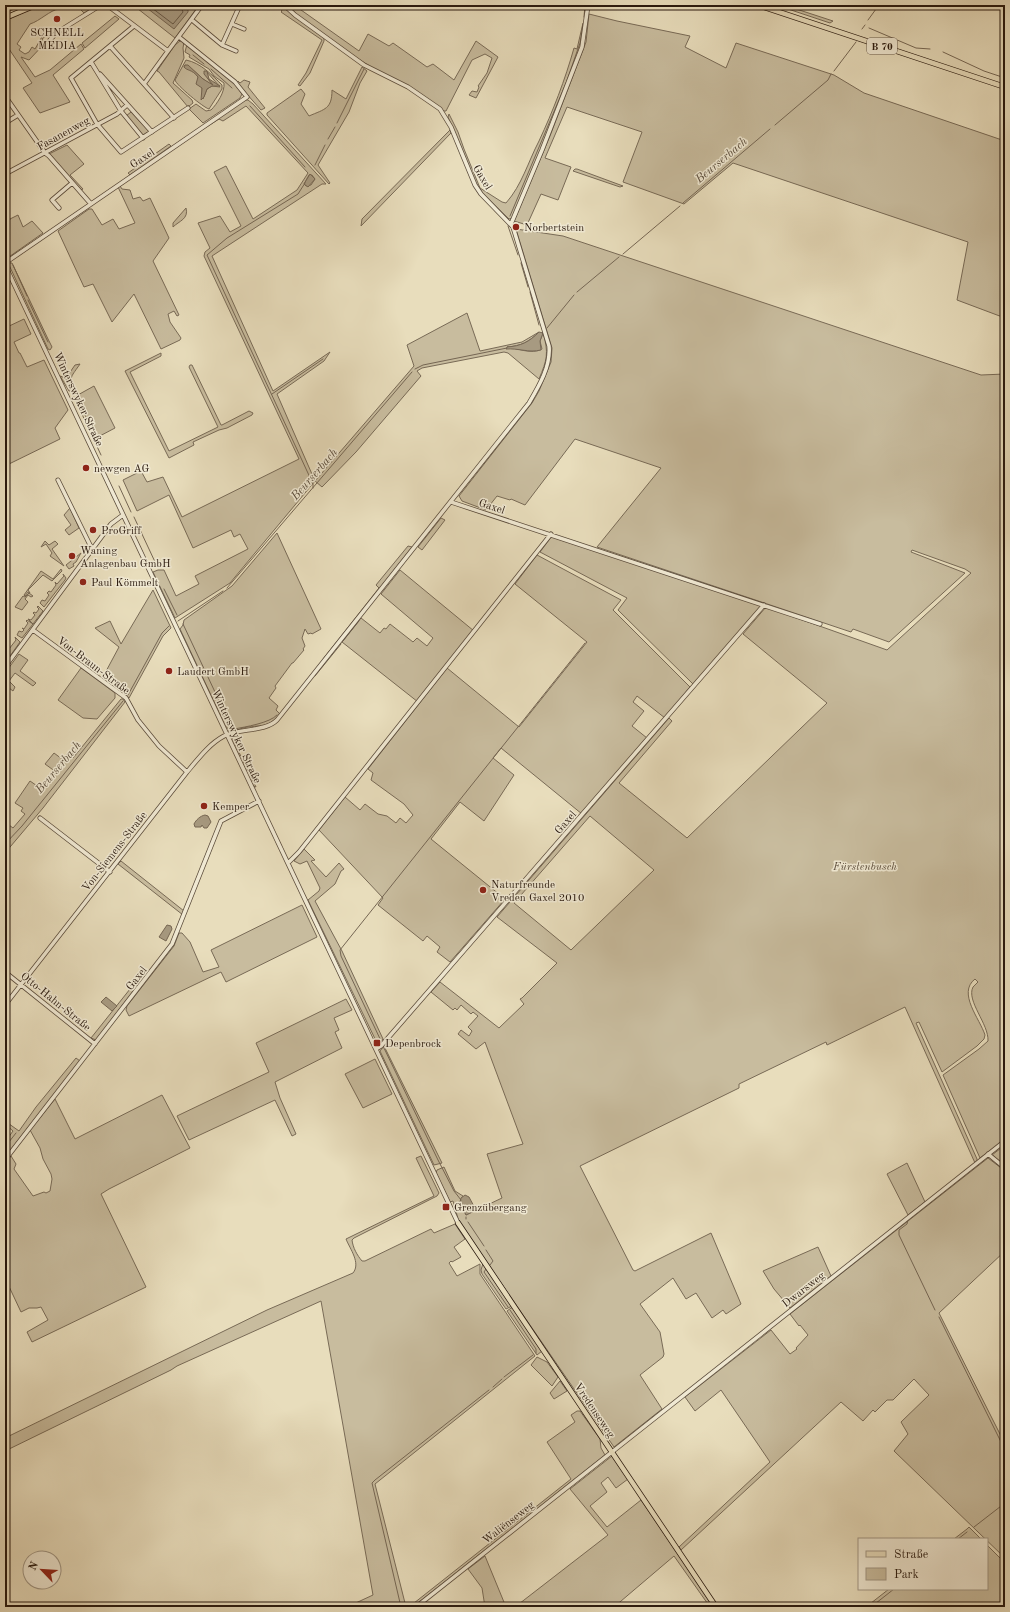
<svg xmlns="http://www.w3.org/2000/svg" width="1010" height="1612" font-family="'Old Standard TT',serif">
  <style>
    .green { fill: #c8bc9e; stroke: #786a56; fill-rule: evenodd }
    .water { fill: #a79a81; stroke: #756653 }
    .lines { fill: none; stroke-linecap: round; stroke-linejoin: round }
    .shore { stroke: #685a48; stroke-width: 1 }
    .stream { stroke: #756653; stroke-width: 1 }
    .minor-casing { stroke: #594a3a; stroke-width: 5 }
    .major-casing { stroke: #29190e; stroke-width: 6 }
    .minor { stroke: #f0e9d3; stroke-width: 3.5 }
    .major { stroke: #e8ddbc; stroke-width: 4.5 }
    .poi-dot { fill: #8f2418; stroke: #f0e9d3; stroke-width: 1.5 }
    .labels { text-anchor: middle; stroke-width: 3; stroke-linejoin: round; paint-order: stroke }
    .shield { fill: #f0e9d3; stroke: #655749; stroke-width: 1 }
    .shield-label { font-size: 10px; font-weight: bold; fill: #29190e }
    .poi-label { font-size: 11px; fill: #29190e; stroke: #f0e9d3; text-anchor: start }
    .street-label { font-size: 11px; fill: #29190e; stroke: #f0e9d3 }
    .park-label { font-size: 11px; font-style: italic; fill: #594a39; stroke: #f0e9d3 }
    .water-label { font-size: 12px; font-style: italic; fill: #5b4d3c; stroke: #f0e9d3 }
  </style>
  <rect width="100%" height="100%" fill="#e8ddbc"/>
  <filter id="stains"><feTurbulence type="fractalNoise" baseFrequency=".005" numOctaves="4"/><feColorMatrix values="0 0 0 0 .2 0 0 0 0 .09 0 0 0 0 .02 0 0 0 .5 -.17"/></filter>
  <radialGradient id="worn" r=".72"><stop offset=".6" stop-color="#630" stop-opacity="0"/><stop offset="1" stop-color="#630" stop-opacity=".3"/></radialGradient>
  <path class="green" d="M5,5H24L5,13Z
    M40,5H75C68,10 67,8 59,9C50,10 40,21 30,24L17,44L21,47L19,50L25,54L29,52L32,47L35,49L43,35L46,36L42,39L45,43L29,60L21,57L35,77L50,70L81,44L84,49L53,75L70,102L40,113L23,88L32,83L5,43V21Z
    M81,5H97L84,13L81,10Z
    M133,5H199L175,38Z
    M278,5H284L324,38V41L310,73L300,86L298,85L306,73L322,40L281,12L282,11Z
    M286,5H294L359,51L368,34L389,46L393,43L427,67L433,64L454,80L476,41L498,57L476,98L469,95L472,91L477,92L479,87L478,86L487,73L492,58L485,54L472,60L446,111H444L435,104C383,75 331,45 286,5Z
    M776,5H784L833,21L830,23Z
    M589,14L617,21L690,36L685,47L726,68L736,43L834,75L864,93L1005,141V318L957,300L968,242L733,163L684,204L623,182L642,132L567,107L545,158L571,167L558,200L541,194L527,225L514,221L550,136L579,60L586,42Z
    M115,16L119,19L85,48L82,43Z
    M583,23H585L583,41L546,139L512,218L509,219L485,196L476,186L448,117L449,114L458,132L464,149L480,188L502,202L506,203C522,185 528,162 539,141C553,111 565,80 574,48L577,49Z
    M180,41L184,42L183,48L184,58L173,83L192,100L193,103L188,107L159,72L157,71L175,45Z
    M187,44L234,83L242,94L240,98L203,123L189,109L196,104L206,111L211,110C217,104 225,92 224,83L214,76L209,69L189,57L190,55L185,52Z
    M186,60C201,63 212,75 222,85V89L209,109C204,108 176,85 175,80ZM185,65C196,70 202,81 213,85L208,79L206,71L220,87L212,86L207,89L203,99L202,88L198,77L194,71L184,67Z
    M362,67L367,71L360,83L349,112L318,165L330,183L329,184L267,115V113L301,89L305,94L301,104L309,116C325,109 332,109 332,90L346,99Z
    M244,80L250,82L248,87L265,108L261,110L237,83L238,81L240,83Z
    M245,100H248L253,104L326,184H322L212,256L273,391L330,352L324,361L277,394L315,481L414,366L407,345L467,313L480,351L522,342L539,332C529,342 521,346 507,347C518,348 531,355 542,349L540,341L543,333C549,353 547,360 539,379L508,353L504,352L422,368L417,371L421,376L356,452L322,487L315,481L230,583L175,618L153,572L158,570H164L176,596L199,584L195,576L248,549L240,534L234,537L231,530L193,548L169,495L137,511L123,480L141,471L147,482L163,477L182,517L299,459L204,256L205,252L210,248L198,223L220,216L230,232L241,226L214,172L226,166L253,219L297,190L308,173L246,106L223,121L219,119L197,133ZM309,175H312L315,179L311,185L306,186L304,184Z
    M131,112L149,131L143,135L126,116Z
    M450,130L451,133L361,226L362,219Z
    M169,144L171,146L130,175L128,173Z
    M67,145L84,164L70,175L83,189L81,190L49,154Z
    M575,169H577L623,186L620,187L573,171Z
    M120,186L122,189L130,190L133,199L140,197L143,201L150,198L169,238L153,261L179,315L177,316L174,311L168,314L170,322L181,338L180,340L161,349L134,294L112,322L93,284L84,287L58,231L89,209H92L102,225L113,219L119,229L135,223L118,187Z
    M186,208C189,219 179,221 173,227V223Z
    M18,215L23,227L32,221L43,233L6,259L5,224L9,222L10,219Z
    M516,229L563,236L981,375L1005,374V1140L980,1158L943,1075L979,1049L988,1041C989,1024 966,1001 973,987L978,982L975,979C957,993 980,1019 985,1035L984,1039L977,1046L942,1072L919,1022L916,1023L977,1159V1162L975,1163L905,1007L827,1045L826,1042L739,1084V1088L580,1166L633,1270L635,1271L711,1233L741,1304L726,1314L723,1310L712,1318L696,1293L686,1299L673,1278L640,1304L660,1332L664,1354L663,1357L640,1375L662,1409L614,1447L459,1222L453,1201L450,1202L436,1173L437,1170L444,1167L455,1191L463,1196L460,1202L466,1215L502,1198L487,1154L523,1144L485,1042L476,1049L458,1034L461,1030L469,1036L472,1031L468,1027L478,1016L473,1012L471,1014L461,1005L457,1010L455,1008L453,1010L431,992L440,982L499,1028L524,1004L520,999L522,998L557,963L497,917L669,718L672,721L619,783L687,838L827,703L743,634L766,607L887,650L971,573L965,569L912,550L911,552L965,573L889,642L853,629L851,632L597,547L661,468L575,439L525,505L511,499L510,500L497,496L486,510L462,501L459,496L532,403L539,391L551,362L552,348ZM590,816L654,870L571,950L514,903Z
    M9,263H12L48,339L52,347L50,350L48,349L9,265Z
    M24,319L31,334L14,342L19,353H20L27,367L44,360L68,410L55,428L60,439L9,464L7,466L5,463V328Z
    M161,353V356L130,372L169,451L218,427L189,367L190,365H192L221,425H222L249,411L253,413L252,415L227,428L219,430L193,442L194,445L169,458L125,371Z
    M80,364C72,376 68,377 74,390L72,392L69,391L60,376L66,378L75,365Z
    M94,386L115,428L96,438L76,396Z
    M70,508L79,528L69,535L65,530L71,525L64,515Z
    M441,518L445,520L422,550L418,547Z
    M277,533L321,629L312,634L311,633L308,634L305,629L302,638L305,646L303,649L304,650L293,663H292L275,686L276,688L269,698L278,706L276,710L280,714C268,729 260,724 243,728C239,729 235,731 230,732L225,725L180,629L183,625L184,620L232,586Z
    M552,536L761,605L760,609L695,684H693L618,610L627,598L540,552Z
    M45,541L49,545L55,541L58,544L52,549L64,566L50,556L52,553L46,544L41,547Z
    M408,546L412,547L324,659H323L379,588L376,585Z
    M81,553L76,562L73,564L74,566L69,569L66,565Z
    M537,555L621,600L613,610L690,687L665,718L637,696L633,702L644,711L632,726L647,738L582,814L501,748L493,758L514,775L484,821L460,802L431,839L505,899L450,962L437,952L440,947L427,936L423,941L378,905L383,898L319,830L345,797L360,810L365,804L378,814L387,816L396,823L400,818L406,823L413,815L404,804L371,780L373,773L368,769L447,668L519,727L587,642L515,584Z
    M61,569L62,571L52,581L43,575L28,590L30,593L28,592L25,596L24,595L41,571L53,579Z
    M400,570L474,631L418,702L342,642L361,618L380,633L384,628L386,629L390,624L413,642L417,638L427,646L433,638L381,594Z
    M63,574L66,578L65,580L44,607L40,603L42,600L45,601L49,595L47,593L49,591L51,592L56,585L55,582L57,584L64,576Z
    M153,590L171,628L163,636L129,698L124,694L126,690L104,675L119,647L95,628L110,621L121,644Z
    M29,593L33,596L31,597L28,595L25,599L28,602L22,610L15,607L23,596L25,597Z
    M38,606L43,611L33,624L28,619L31,620L35,615L33,613L34,612L36,613L39,609L37,607Z
    M27,620L33,624L22,638L17,635L19,631L22,632L24,630L22,628L24,629L28,623L26,621Z
    M15,637L20,642L5,663V655L8,650L6,648L9,649L16,640Z
    M19,654L28,660L20,671L36,683L33,686L15,673L9,681L15,687L13,691L5,685V673Z
    M81,668L115,693V698L97,719L83,718L58,700Z
    M121,699H123L125,702L43,808L5,853V822L13,828L25,814L21,811L23,808L15,803L30,781L43,790L56,772L45,764L54,753L62,759L67,754L73,758Z
    M232,737V738L256,787L253,786L232,741Z
    M304,849L315,860L311,861L326,877L339,863L344,869L341,871L335,884L315,901L342,951L383,1039L378,1045L308,900L319,891L320,888L307,861L300,864L294,861Z
    M121,861L184,911L183,915L118,864Z
    M302,905L317,937L226,982L221,972L129,1016L126,1010L127,1006L174,946L179,933H182L190,942L203,972L219,967L211,950Z
    M134,984L137,986L96,1040L91,1038Z
    M346,999L352,1010L334,1018L339,1030L335,1032L342,1048L275,1082L280,1098L296,1134L292,1136L275,1100L189,1140L177,1116L269,1072L256,1043Z
    M384,1046L442,1163L434,1165L380,1051Z
    M76,1058L80,1061L5,1157V1142L13,1131L5,1124V1121L19,1131L36,1107Z
    M375,1059L392,1094L363,1108L345,1074Z
    M162,1095L190,1148L109,1189L101,1194L146,1287L32,1342L27,1332L48,1320L41,1307L37,1308H29L21,1312L5,1278V1163L11,1156L16,1164L14,1169L33,1196L44,1192L46,1193L50,1191L52,1179L51,1174L43,1159L40,1148L30,1130L55,1099L75,1139Z
    M1005,1145V1166L992,1155Z
    M421,1156L439,1193L437,1196L354,1238L352,1240C353,1248 357,1255 362,1261H365L431,1229L434,1233L455,1224L465,1239L454,1247L461,1257L452,1262L451,1261L449,1263L457,1276L480,1264V1274L535,1356L375,1484L406,1607H347L373,1595L321,1301L177,1366L171,1370L5,1451V1438L267,1310L353,1273C361,1263 350,1249 346,1239L434,1196L416,1158Z
    M988,1158L1005,1171V1251L939,1313L1005,1444V1558L894,1451L908,1434L901,1422L929,1395L914,1379L893,1400H887L875,1412L873,1410L863,1421L841,1402L681,1550L679,1547L770,1462L721,1390L695,1411L685,1397L771,1330L790,1354L797,1349L796,1348L808,1335L800,1325L799,1326L790,1314Z
    M907,1163L925,1202L908,1215L887,1174Z
    M818,1247L831,1276L790,1308L774,1289L763,1271Z
    M483,1263L512,1306L506,1309L482,1274L481,1270Z
    M511,1308H513L542,1351L537,1355L507,1311Z
    M537,1357L547,1362L558,1377L552,1386L531,1365Z
    M560,1381L567,1391L554,1399L550,1393Z
    M577,1411H580L600,1439L601,1448L605,1455L413,1607H409L571,1479L547,1442L575,1422L571,1415Z
    M612,1456L628,1479L616,1488L608,1477L601,1483L607,1492L590,1506L607,1527L641,1500L714,1607H710L674,1556L614,1607H515L608,1535L570,1489Z
    M969,1527L981,1539H954L967,1529Z
    M987,1545L1005,1563V1607H866L889,1589H987Z
    M485,1556L506,1607H485L482,1588L468,1569Z"/>
  <path class="water" d="M143,5H182L188,10V12L174,29Z
    M185,65H188L203,79L213,85L204,74V71H207L209,79L220,86H212L207,89L204,97L201,100L202,88L196,84L198,77C192,69 187,71 184,67Z
    M310,174L315,179L308,187L304,184Z
    M539,332L543,333L540,341L541,350C529,353 518,348 506,349L507,347C521,346 529,342 539,332Z
    M205,815L208,816L211,822L207,828H204L202,825L201,827H195L194,824C196,820 200,816 205,815Z
    M167,925L171,926L172,929L166,941L159,937Z
    M106,997L117,1006L112,1011L101,1002Z
    M465,1195L469,1197L476,1210L466,1215L460,1202L461,1198Z"/>
  <g class="lines">
    <path class="shore" d="M148,5L173,24L183,12L180,5"/>
    <path class="stream" d="M584,17L585,5
      M868,20L879,5
      M869,28L916,48L930,49
      M862,29L865,25
      M943,52L984,71L1005,78
      M193,55L204,64
      M211,69L232,88
      M834,71L856,42
      M250,106L305,167
      M337,123L364,69
      M775,125L828,80L831,74
      M328,139L335,127
      M315,165L325,145
      M305,183L298,194L227,238L207,255L313,484V488
      M683,203L770,129
      M510,216L566,83L580,43L583,24
      M508,226L518,255
      M623,254L680,206
      M521,263L528,287
      M13,265L27,296
      M530,292L539,325
      M577,292L619,257
      M28,300L48,342
      M547,328L574,295
      M415,369L423,365L507,348
      M68,379L73,390
      M272,394L323,359
      M74,397L101,455
      M119,486L131,512
      M134,517L156,564
      M227,588L412,372
      M164,589L177,615
      M178,621L223,591
      M183,624L231,726
      M343,641L359,621
      M315,676L341,644
      M128,695L162,633L169,626
      M234,729C245,727 270,723 277,715
      M5,844L22,826L123,701
      M382,1043L341,956L340,950L585,643
      M383,1046L438,1160L454,1191L461,1200
      M5,1147L16,1133
      M466,1217V1219
      M908,1220L907,1224L899,1230V1235L935,1310
      M468,1222L484,1246
      M486,1250L493,1261L490,1265
      M486,1269L484,1272L508,1307
      M510,1310L536,1349V1353
      M939,1317L1005,1450
      M504,1377L533,1355
      M493,1387L502,1379
      M974,1527L1005,1503
      M958,1539L967,1532
      M401,1607L372,1483L375,1480L489,1390
      M871,1607L894,1589"/>
    <defs>
      <path id="minor" d="M107,5L168,51L202,5
        M253,5L256,6
        M192,20L222,45L236,51
        M232,24L244,29
        M134,26L71,78L97,124L121,152L188,108
        M50,40L56,33L101,5
        M222,45L240,5
        M110,46L144,84L168,51
        M91,62L121,111L143,138
        M100,74L152,132
        M144,84L174,118
        M5,96L45,153L49,156L91,204
        M5,123L18,115
        M5,174L117,114L127,105
        M59,208L52,200L72,183
        M511,224L542,150L582,47L588,5
        M5,263L247,97L235,82L179,37
        M5,265L458,1223
        M58,480L92,549
        M451,502L820,624
        M33,630L126,698L138,720L159,746L187,772
        M5,667L111,524L123,515
        M40,818L110,872
        M288,863L299,852L551,534
        M5,972L95,1044
        M5,1005L187,772C198,759 209,744 224,736C240,728 265,732 277,720L529,403C539,386 551,366 549,346L513,227L481,194L475,185L451,127L440,109L408,87L364,65L295,15L284,5
        M376,1049L381,1046L764,605
        M988,1154L1005,1168
        M5,1160L172,944L221,821L259,801
        M416,1607L1005,1141"/>
      <path id="major" d="M758,5L1005,87
        M5,18L36,5
        M458,1223L716,1607"/>
    </defs>
    <use href="#minor" class="minor-casing"/>
    <use href="#major" class="major-casing"/>
    <use href="#minor" class="minor"/>
    <use href="#major" class="major"/>
  </g>
  <g class="poi-dot">
    <circle cx="57" cy="19" r="4"/>
    <circle cx="516" cy="227" r="4"/>
    <circle cx="86" cy="468" r="4"/>
    <circle cx="93" cy="530" r="4"/>
    <circle cx="72" cy="556" r="4"/>
    <circle cx="83" cy="582" r="4"/>
    <circle cx="169" cy="671" r="4"/>
    <circle cx="204" cy="806" r="4"/>
    <circle cx="483" cy="890" r="4"/>
    <rect x="373" y="1039" width="8" height="8" rx="2"/>
    <rect x="442" y="1203" width="8" height="8" rx="2"/>
  </g>
  <g class="labels">
    <rect class="shield" x="867" y="38" width="30" height="16" rx="3"/>
    <g class="shield-label">
      <text x="882" y="50">B 70</text>
    </g>
    <g class="poi-label">
      <text x="57" y="36" text-anchor="middle">SCHNELL<tspan x="57" dy="13">MEDIA</tspan></text>
      <text x="524" y="231">Norbertstein</text>
      <text x="94" y="472">newgen AG</text>
      <text x="101" y="534">ProGriff</text>
      <text x="80" y="554">Waning<tspan x="80" dy="13">Anlagenbau GmbH</tspan></text>
      <text x="91" y="586">Paul Kömmelt</text>
      <text x="177" y="675">Laudert GmbH</text>
      <text x="212" y="810">Kemper</text>
      <text x="491" y="888">Naturfreunde<tspan x="491" dy="13">Vreden Gaxel 2010</tspan></text>
      <text x="385" y="1047">Depenbrock</text>
      <text x="454" y="1211">Grenzübergang</text>
    </g>
    <g class="street-label">
      <text transform="translate(63 133) rotate(-29)" y="4">Fasanenweg</text>
      <text transform="translate(142 158) rotate(-34)" y="4">Gaxel</text>
      <text transform="translate(483 177) rotate(59)" y="4">Gaxel</text>
      <text transform="translate(79 399) rotate(65)" y="4">Winterswyker Straße</text>
      <text transform="translate(492 506) rotate(18)" y="4">Gaxel</text>
      <text transform="translate(94 665) rotate(37)" y="4">Von-Braun-Straße</text>
      <text transform="translate(237 736) rotate(65)" y="4">Winterswyker Straße</text>
      <text transform="translate(565 822) rotate(-49)" y="4">Gaxel</text>
      <text transform="translate(114 851) rotate(-52)" y="4">Von-Siemens-Straße</text>
      <text transform="translate(136 978) rotate(-52)" y="4">Gaxel</text>
      <text transform="translate(56 1001) rotate(39)" y="4">Otto-Hahn-Straße</text>
      <text transform="translate(803 1289) rotate(-38)" y="4">Dwarsweg</text>
      <text transform="translate(595 1410) rotate(56)" y="4">Vredenseweg</text>
      <text transform="translate(508 1522) rotate(-38)" y="4">Waliënseweg</text>
    </g>
    <g class="park-label">
      <text x="865" y="870">Fürstenbusch</text>
    </g>
    <g class="water-label">
      <text transform="translate(721 160) rotate(-40)" y="4">Beurserbach</text>
      <text transform="translate(314 474) rotate(-49)" y="4">Beurserbach</text>
      <text transform="translate(58 767) rotate(-50)" y="4">Beurserbach</text>
    </g>
  </g>
  <rect width="1010" height="1612" fill="none" stroke="#e8ddbc" stroke-width="20"/>
  <rect x="6" y="6" width="998" height="1600" fill="none" stroke="#29190e" stroke-width="2"/>
  <rect x="10" y="10" width="990" height="1592" fill="none" stroke="#29190e"/>
  <rect x="858" y="1538" width="130" height="52" fill="#f0e9d3" stroke="#a09684"/>
  <rect x="866" y="1551" width="20" height="6" fill="#e8ddbc" stroke="#a09684"/>
  <text x="894" y="1558" font-size="12" fill="#29190e">Straße</text>
  <rect x="866" y="1568" width="20" height="12" fill="#c8bc9e" stroke="#a09684"/>
  <text x="894" y="1578" font-size="12" fill="#29190e">Park</text>
  <g transform="translate(42 1570) rotate(295)"><circle r="19" fill="#f0e9d3" stroke="#a09684"/>
  <path d="M0-3L7 15L0 10L-7 15Z" fill="#8f2418"/>
  <text y="-6" font-size="11" font-weight="bold" text-anchor="middle" fill="#29190e">N</text>
  </g>
  <rect width="100%" height="100%" filter="url(#stains)"/>
  <rect width="100%" height="100%" fill="url(#worn)"/>
</svg>
